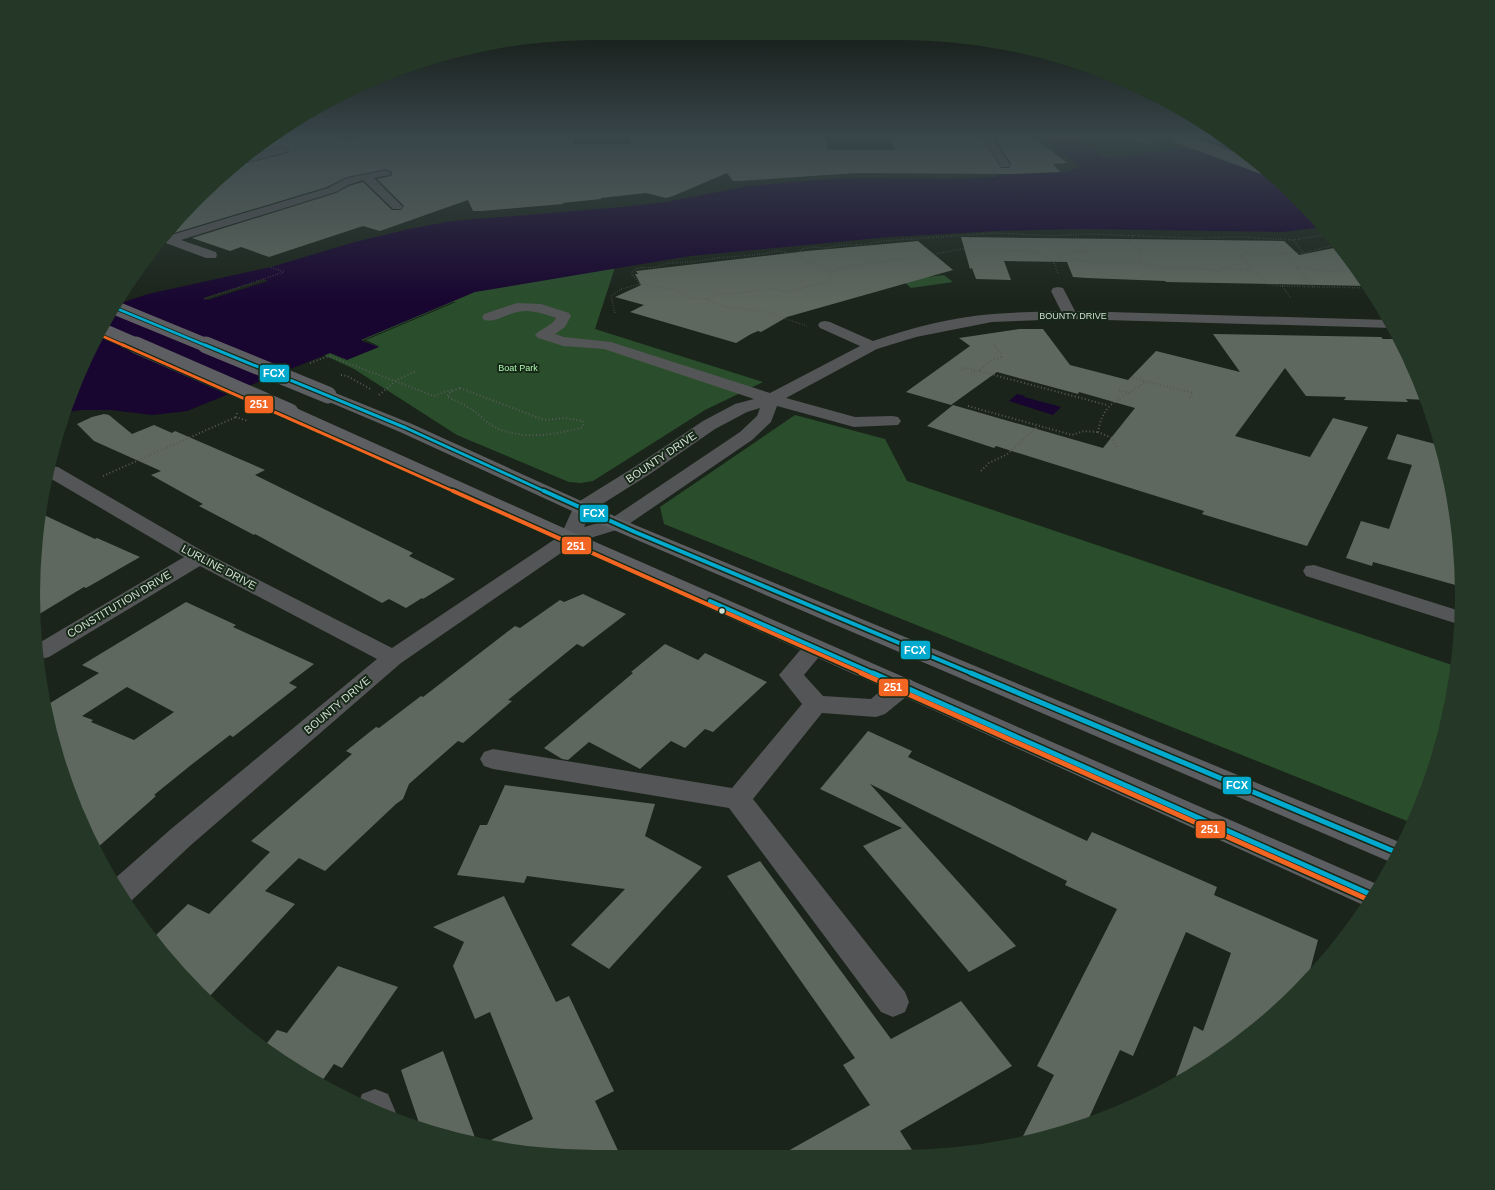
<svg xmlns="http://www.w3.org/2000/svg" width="1495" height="1190" font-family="Helvetica,sans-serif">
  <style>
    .green { fill: #2a4e2c }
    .water { fill: #180530 }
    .pier { fill: #1a241a }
    .building { fill: #5f685f; fill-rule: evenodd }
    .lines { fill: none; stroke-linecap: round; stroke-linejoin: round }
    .path-far1 { stroke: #565957; stroke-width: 1.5; stroke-dasharray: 0.5 2; stroke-linecap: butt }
    .path { stroke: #565957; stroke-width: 2; stroke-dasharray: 1 2.5; stroke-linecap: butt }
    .minor { fill: #545556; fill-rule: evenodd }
    .major { fill: #5d5e61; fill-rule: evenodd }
    .major-bridge-far2 { stroke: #5d5e61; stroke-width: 11 }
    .major-bridge-far1 { stroke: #5d5e61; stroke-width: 14 }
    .major-bridge { stroke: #5d5e61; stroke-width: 17 }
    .bus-1-far3-casing { stroke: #162817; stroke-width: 4.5 }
    .bus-1-far2-casing { stroke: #162817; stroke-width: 5.5 }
    .bus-1-far1-casing { stroke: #162817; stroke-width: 7 }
    .bus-1-casing { stroke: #162817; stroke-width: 8 }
    .bus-2-far3-casing { stroke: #162817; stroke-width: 4.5 }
    .bus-2-far2-casing { stroke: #162817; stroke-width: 5.5 }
    .bus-2-far1-casing { stroke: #162817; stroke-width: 7 }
    .bus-2-casing { stroke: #162817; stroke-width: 8 }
    .bus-1-far3 { stroke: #00a9ce; stroke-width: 2.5 }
    .bus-1-far2 { stroke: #00a9ce; stroke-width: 3 }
    .bus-1-far1 { stroke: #00a9ce; stroke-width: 4 }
    .bus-1 { stroke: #00a9ce; stroke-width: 5 }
    .bus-2-far3 { stroke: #f26522; stroke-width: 2.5 }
    .bus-2-far2 { stroke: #f26522; stroke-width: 3 }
    .bus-2-far1 { stroke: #f26522; stroke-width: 4 }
    .bus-2 { stroke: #f26522; stroke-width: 5 }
    .bus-dot { fill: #d3dfd3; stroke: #162817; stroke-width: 1.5 }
    .labels { text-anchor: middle; stroke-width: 4; stroke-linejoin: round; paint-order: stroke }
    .far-street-label { font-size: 9px; fill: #d3dfd3; stroke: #162817 }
    .far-park-label { font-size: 9px; fill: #adf5af; stroke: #162817 }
    .street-label { font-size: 11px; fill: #d3dfd3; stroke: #162817 }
    .line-badge { stroke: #162817; stroke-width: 1.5 }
    .badge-label { font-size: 11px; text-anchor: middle; font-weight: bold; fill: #fff }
  </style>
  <rect width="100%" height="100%" fill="#1a241a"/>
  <path class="green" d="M617,261L595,329L763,382L705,410L593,481L581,483L569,482L457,435L354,369L313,350L470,292Z
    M944,275L953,282L911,288L902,280Z
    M795,415L885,439L907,481L1455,666L1443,741L1412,823L664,524L660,507Z"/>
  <path class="water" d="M1042,137H1076L1106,158L1230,143L1270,172L1324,227L1282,232L1083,229L996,231L889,237L690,256L475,292L361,340L379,347L347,360L330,353L187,411L153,415L111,410H81L68,412L108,314L115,305L148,294L271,267L355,242L409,229L452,221L623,207L666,202L749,186L814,180L864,178L948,179L996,177V175L1066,172L1080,167Z
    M1017,394L1025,396L1024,397L1061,407L1053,415L1009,401Z"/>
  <path class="pier" d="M264,279L268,281L208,300L203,298Z
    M453,302H456L366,340L381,347L361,341Z"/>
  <path class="building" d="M277,137H338L352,140L356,137H576L573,144H630L632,137H825L828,150H895L890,138H892L891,137H981L1001,168H1009L1011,164L994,137H1034L1067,163L1053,164L1060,172L1012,174L856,173L740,181H733L727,173L673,196L666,198L646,193L601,198V199L562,203L563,204L482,211H473L468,200L380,231L363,226L269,257L241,247L230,251L192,238L336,193L349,186L363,182L392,210H401L404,206L377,179L391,176L392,172L386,169L347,177L327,187L174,233L171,232L198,197L244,162L248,163L288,153L289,149L283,146L258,152Z
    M961,237L1284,241L1299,255L1339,247L1367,286L1166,282L1165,281L1087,278L1073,277L1067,262L1004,261L1011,280L976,279L972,268L970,269Z
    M918,241L953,270L787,317L761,332L758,331L751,334L736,343L630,312L644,305L615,297L641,285L635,274H638L636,271L807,251Z
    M1019,329H1043L1070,365L1128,380L1156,351L1240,372L1213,334L1381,337L1383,339H1398L1426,400L1406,399L1408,402L1344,400L1346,397L1306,396L1285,368L1235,436L1310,457L1333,418L1368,427L1307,546L1202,514L1204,511L996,446L994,448L927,426L953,405L1103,448L1135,408L1079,392L1078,394L997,372L951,405L906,392L970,346L959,338Z
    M104,414L109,415L132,434L154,425L172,433L175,431L265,470L255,475L413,553L409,556L455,579L423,599L422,598L406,608L389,599L382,603L255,534L254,535L199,506L203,504L151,475L161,471L94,441L77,424L92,417Z
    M1397,434L1439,445L1457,522L1459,586L1373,562L1372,566L1346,558L1361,521L1389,529L1412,465L1387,459Z
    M44,515L95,539L97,538L140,557L86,588L84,587L36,616L33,595Z
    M583,594L626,614L583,647L577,644L508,700L512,701L463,743L458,741L409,784L403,799L396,804L325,871L299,858L265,891L295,904L208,998L172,965L153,938L188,904L209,914L270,852L251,841L352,754L346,751L376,727L379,728L421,696L423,697L515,626L520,628L560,600L564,602Z
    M186,602L236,625L233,627L314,664L289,683L297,687L233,737L230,735L191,765L154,795L156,796L97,848L52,740L47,705L99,673L82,665ZM127,687L174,712L134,740L91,722L93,720L82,716Z
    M665,644L698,660L705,653L767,682L713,732L705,729L685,748L671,741L640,769L589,742L568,760L562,759L544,748L633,673L631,672Z
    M868,731L912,751L908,757L1087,841L1092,832L1217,887L1214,895L1318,940L1308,978L1270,1018L1181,1082L1173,1085L1194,1026L1203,1031L1231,953L1186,932L1133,1056L1120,1050L1088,1120L1046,1138L1020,1142L1054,1075L1037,1066L1117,909L1065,885L1067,881L870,784L1016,946L969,972L863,846L902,828L820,789Z
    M505,785L655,804L645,836L702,867L609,969L571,945L625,889L527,876L524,883L457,875L480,825H487Z
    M760,861L891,1039L961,1001L1012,1066L900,1131L916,1156H779L870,1105L843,1065L855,1058L727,876Z
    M504,896L556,1002L569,996L614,1091L595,1101L621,1157H595L481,1145L533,1119L490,1012L475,1019L453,966L464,942L433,927Z
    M338,966L398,987L342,1068L334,1064L322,1081L264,1047L277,1030L287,1033Z
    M443,1051L477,1143L420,1126L401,1070Z"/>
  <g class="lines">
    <path class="path-far1" d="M1133,235L1130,242L1139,251L1141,262C1165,272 1194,265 1219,271L1224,268L1247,270
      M1293,240L1304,253L1337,244
      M1283,253L1296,267
      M796,255L812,264L832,271L849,266L918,257L962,249L1028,251L1039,253L1053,261
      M1061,259L1056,255L1076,252L1088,253L1075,236
      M1058,273L1053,261C1083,258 1111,268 1141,262
      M640,284L675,290L689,298L706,299L720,294L750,292L770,288L786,292L828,282L832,271
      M1282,286L1368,288
      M1314,287L1296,267L1328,271L1355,270
      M1290,297L1282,286L1267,284L1259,275L1247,270L1249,265L1240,256L1247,253H1304
      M204,299L284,272L271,267
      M706,299L725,307L762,311L807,326
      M615,313L611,296L621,289L640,284L631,273L637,268L657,267L668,263L693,262L717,258L764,254L777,251L796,254L802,249L814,247L826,248L840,245H861L883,241L995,233L1052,236L1088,234L1195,238L1242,237L1293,240L1329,234"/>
    <path class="path" d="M994,345L1001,354V357L990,361L979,371L1107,405
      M310,363L329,356L434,396L450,390L453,391
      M961,370L965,368L979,371
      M971,374L976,371
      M341,375L347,376L372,390
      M1133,378L1193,393L1189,399
      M460,388L544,420L565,418L583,421L584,424L581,428C552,435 519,441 491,425C485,421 480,415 474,411C466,405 456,401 447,397L450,392Z
      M1119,390L1129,393L1145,382
      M379,395L397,380L416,371
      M968,406L1072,435L1084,431L1098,432
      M237,413L236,417L248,421
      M1116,447L1112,438L1098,432C1102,410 1109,404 1129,393
      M981,471L989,463L1006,455L1038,426
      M103,476L236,417"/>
    <path class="minor" d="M982,137H992L1010,165L1009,167H1001Z
      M1131,137H1144L1153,142L1148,145L1133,139Z
      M283,147L288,150L287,152L248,162L245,161L254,154Z
      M386,170L391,173L390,175L374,178L403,207L401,209H393L363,180L348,185L336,192L181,240L216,252L217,255L216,258H206L163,242L168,236L328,188L347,178Z
      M1058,287L1063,288L1075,311L1389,320L1393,328L1070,319L992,322L916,337L877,349L786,398L855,417L892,416L898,417L901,421L898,425L854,427L777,406L771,422L752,440L623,528L577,542L401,663L191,845L131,901L127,902L112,881L171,829L377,659L200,566L49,657L41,659L39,643L184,557L48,477L50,466L58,467L206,553L392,648L561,535L575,504L636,466L703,421L735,404L754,399L604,349L563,346L538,338L535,335C541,328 552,326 556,318C544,314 530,309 518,312C506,314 496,323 484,320L482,317L484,314L517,303L541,304L569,313L571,316L565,327L555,334L564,337L611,342L770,393L860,346L820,328L818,325L820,322L825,321L830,322L873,341C911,328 952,317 993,314C1015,312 1038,312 1061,311L1051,291L1053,288ZM760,408L757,416L740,432L609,520L584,527L591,511L650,474L715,429L747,412Z
      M1314,565L1460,611L1461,625L1306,576L1303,571L1306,566Z
      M815,640L823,642L827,647L804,675L823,696L871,699C884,688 894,675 912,680L915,686L912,692L885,714L876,717L822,713L753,799L905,992L909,1002L905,1012L893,1017L881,1012L729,808L493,769L484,766L480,759L484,752L493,749L732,788L802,704L779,675L807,642Z
      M375,1089L388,1094L396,1113L394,1118L380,1114L359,1102L362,1094Z"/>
    <path class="major" d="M328,390L412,424L623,520L1404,844L1392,863L1388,861L609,528L400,432L322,399L320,395L322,391Z
      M290,407L296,408L577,534L1379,885L1366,905L1361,904L284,416L281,412L284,408Z"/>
    <path class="major-bridge-far2" d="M1177,137L1269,171"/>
    <path class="major-bridge-far1" d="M113,307L208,346
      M102,330L139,346"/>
    <path class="major-bridge" d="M136,345L290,412
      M206,345L328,395"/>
    <defs>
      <path id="bus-1-far3" d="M113,307L207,346"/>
      <path id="bus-1-far2" d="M205,345L406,428L546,492"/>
      <path id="bus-1-far1" d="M544,491L635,532L973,674
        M710,601L875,674"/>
      <path id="bus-1" d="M873,673L1372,895
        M971,673L1398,853"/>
      <path id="bus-2-far3" d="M100,335L125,346"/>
      <path id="bus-2-far2" d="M123,345L455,492"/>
      <path id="bus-2-far1" d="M453,491L864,674"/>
      <path id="bus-2" d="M861,673L1369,900"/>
    </defs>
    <use href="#bus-1-far3" class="bus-1-far3-casing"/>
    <use href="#bus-1-far2" class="bus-1-far2-casing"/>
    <use href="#bus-1-far1" class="bus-1-far1-casing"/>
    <use href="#bus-1" class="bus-1-casing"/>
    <use href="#bus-2-far3" class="bus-2-far3-casing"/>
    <use href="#bus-2-far2" class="bus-2-far2-casing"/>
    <use href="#bus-2-far1" class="bus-2-far1-casing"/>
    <use href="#bus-2" class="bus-2-casing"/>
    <use href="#bus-1-far3" class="bus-1-far3"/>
    <use href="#bus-1-far2" class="bus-1-far2"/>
    <use href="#bus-1-far1" class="bus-1-far1"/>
    <use href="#bus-1" class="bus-1"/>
    <use href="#bus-2-far3" class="bus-2-far3"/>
    <use href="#bus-2-far2" class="bus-2-far2"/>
    <use href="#bus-2-far1" class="bus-2-far1"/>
    <use href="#bus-2" class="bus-2"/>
  </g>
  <linearGradient id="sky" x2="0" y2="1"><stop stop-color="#0e140e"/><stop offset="0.45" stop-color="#384549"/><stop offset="1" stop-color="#384549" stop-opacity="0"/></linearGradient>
  <rect width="1495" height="303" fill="url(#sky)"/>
  <circle class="bus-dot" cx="722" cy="611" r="3.5"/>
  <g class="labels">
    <g class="far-street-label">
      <text x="1073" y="319">BOUNTY DRIVE</text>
    </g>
    <g class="far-park-label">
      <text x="518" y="371">Boat Park</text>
    </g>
    <g class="street-label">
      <text transform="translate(661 457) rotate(-34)" y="4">BOUNTY DRIVE</text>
      <text transform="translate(219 567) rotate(28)" y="4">LURLINE DRIVE</text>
      <text transform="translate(119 604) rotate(-31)" y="4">CONSTITUTION DRIVE</text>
      <text transform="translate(337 705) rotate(-40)" y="4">BOUNTY DRIVE</text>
    </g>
  </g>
  <path d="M0 0H1495V1190H0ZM595 40H900A555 555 0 0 1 1455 595V595A555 555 0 0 1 900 1150H595A555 555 0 0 1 40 595V595A555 555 0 0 1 595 40Z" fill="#253726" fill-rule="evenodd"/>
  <g class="line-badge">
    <rect x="259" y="364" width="31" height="19" rx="4" fill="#00a9ce"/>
    <rect x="244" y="395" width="30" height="19" rx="4" fill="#f26522"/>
    <rect x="579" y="504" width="30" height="19" rx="4" fill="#00a9ce"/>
    <rect x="561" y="536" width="31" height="19" rx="4" fill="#f26522"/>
    <rect x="900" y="640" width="31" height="20" rx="4" fill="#00a9ce"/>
    <rect x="878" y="678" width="31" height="19" rx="4" fill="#f26522"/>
    <rect x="1222" y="776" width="30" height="19" rx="4" fill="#00a9ce"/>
    <rect x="1195" y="820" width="31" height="19" rx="4" fill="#f26522"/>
  </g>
  <g class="badge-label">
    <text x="274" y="377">FCX</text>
    <text x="259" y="408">251</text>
    <text x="594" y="517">FCX</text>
    <text x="576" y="550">251</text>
    <text x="915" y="654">FCX</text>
    <text x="893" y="691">251</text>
    <text x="1237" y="789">FCX</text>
    <text x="1210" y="833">251</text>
  </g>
</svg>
